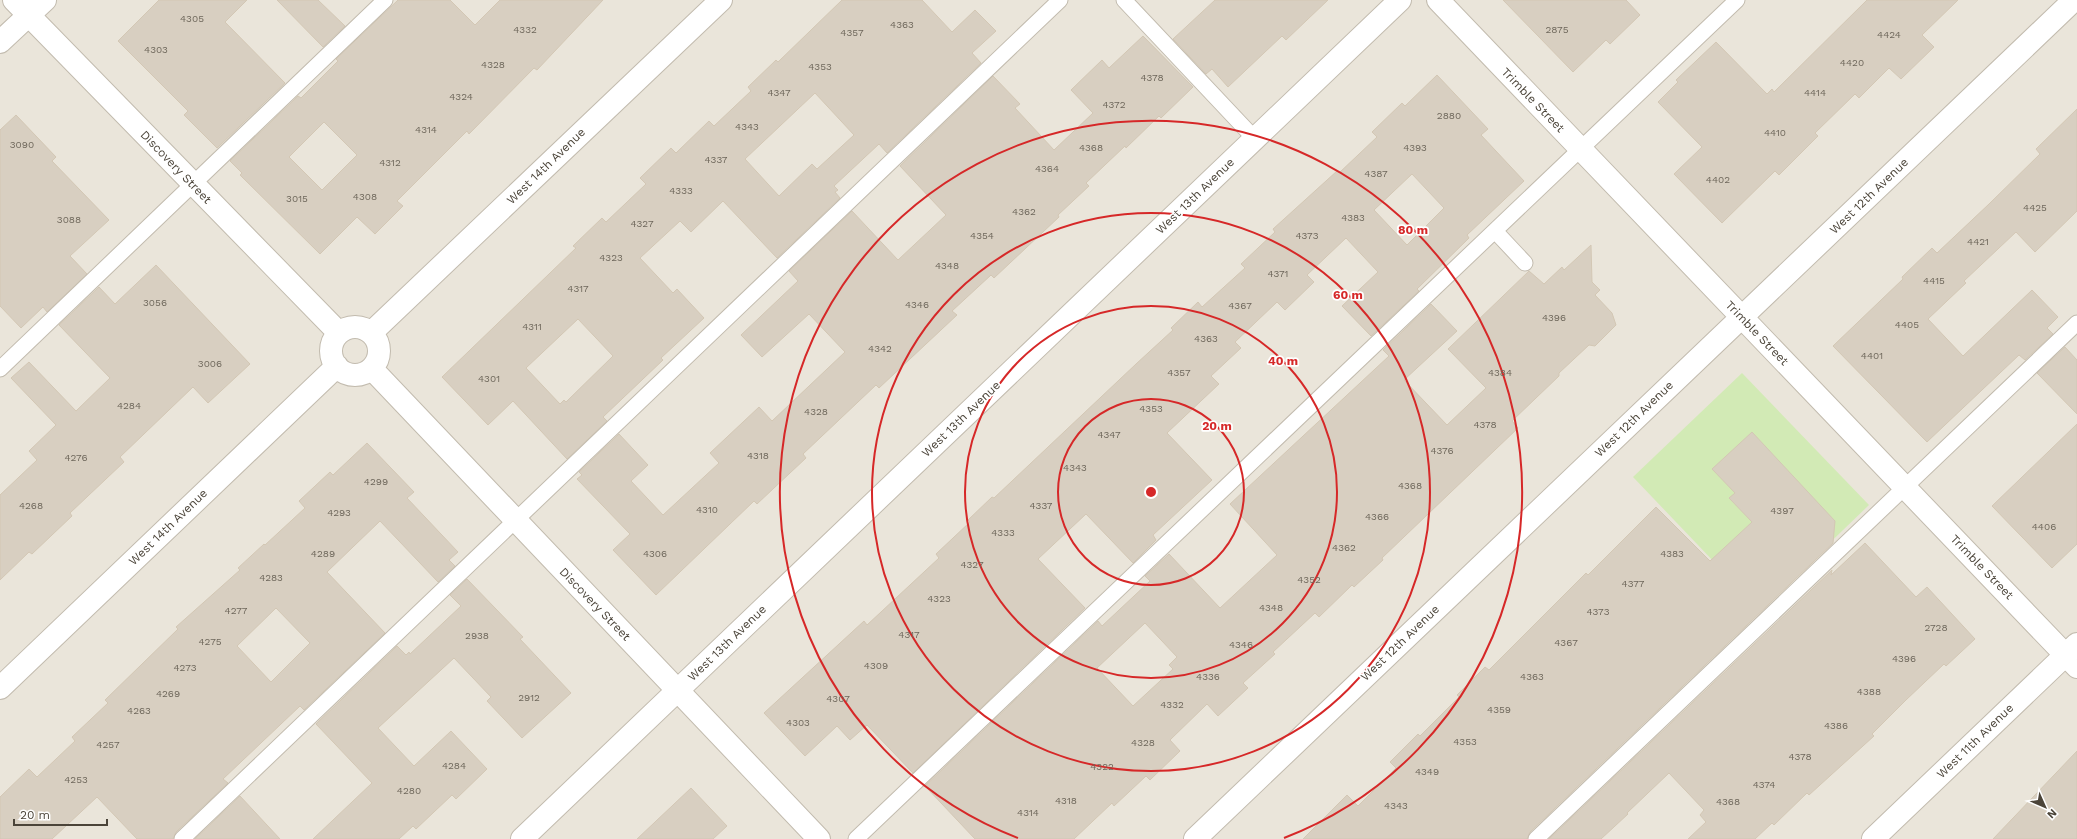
<svg xmlns="http://www.w3.org/2000/svg" width="2077" height="839" font-family="'Work Sans',sans-serif">
  <style>
    .residential { fill: #eae5da }
    .green { fill: #d2eab5 }
    .building { fill: #d8cfc1; stroke: #d3c7b4; fill-rule: evenodd }
    .lines { fill: none; stroke-linecap: round; stroke-linejoin: round }
    .service-casing { stroke: #c2bbae; stroke-width: 17 }
    .minor-casing { stroke: #c2bbae; stroke-width: 24 }
    .service { stroke: #fff; stroke-width: 15 }
    .minor { stroke: #fff; stroke-width: 22 }
    .ring { fill: none; stroke: #d62828; stroke-width: 2 }
    .labels { text-anchor: middle; stroke-width: 3.5; stroke-linejoin: round; paint-order: stroke }
    .number-label { font-size: 10px; fill: #6e675b }
    .street-label { font-size: 12px; fill: #4b4439; stroke: #fff }
    .centre { fill: #d62828; stroke: #fff; stroke-width: 2 }
    .ring-label { font-size: 12px; text-anchor: middle; font-weight: bold; fill: #d62828; stroke: #fff; stroke-width: 3.5; stroke-linejoin: round; paint-order: stroke }
  </style>
  <rect width="100%" height="100%" fill="#f6f3ec"/>
  <path class="residential" d="M0,0H2077V839H0Z"/>
  <path class="green" d="M1742,373L1869,505L1760,610L1633,477Z"/>
  <path class="building" d="M159,0H247L225,22L285,83L217,148L184,115L188,111L118,41Z
    M277,0H318L345,26L323,47Z
    M398,0H450L475,25L500,0H603L537,70L534,68L469,134L467,131L397,201L403,206L375,234L357,217L320,254L240,175L242,173L230,161L298,96L301,98L338,61L336,59ZM324,122L357,155L322,190L289,157Z
    M842,0H922L952,32L975,10L996,31L972,53L981,63L887,153L879,144L834,186L838,190L835,192L840,198L777,258L723,201L691,232L680,221L640,258L673,293L677,289L704,318L661,358L663,360L603,417L607,421L567,459L513,401L488,425L442,377L576,248L573,246L602,218L606,222L646,184L640,178L671,148L676,153L709,121L714,126L751,91L748,87L776,60L778,62ZM815,93L854,135L817,169L812,164L779,196L745,159ZM578,319L613,356L566,402L564,400L560,404L526,368Z
    M1215,0H1328L1286,40L1282,36L1228,87L1212,69L1206,74L1173,39Z
    M1503,0H1626L1640,15L1610,44L1606,40L1573,72Z
    M1867,0H1958L1922,35L1934,47L1901,79L1889,68L1859,98L1855,94L1815,133L1818,136L1779,175L1775,171L1722,223L1674,174L1702,147L1658,102L1678,82L1676,80L1716,42L1767,94L1772,89L1774,92Z
    M1143,36L1193,87L1161,118L1159,116L1126,148L1125,146L1086,183L1089,186L1058,215L1059,217L994,278L991,275L952,311L957,315L879,388L876,385L803,454L806,458L757,504L754,501L656,595L613,550L630,534L577,479L582,475L579,472L619,434L648,465L631,481L663,515L719,463L710,453L759,407L772,421L845,352L809,314L762,357L741,335L798,281L789,271L852,211L898,260L946,215L900,166L993,76L1020,104L1015,108L1054,150L1093,113L1071,90L1102,60L1109,68Z
    M1437,75L1488,129L1481,135L1524,181L1467,235L1469,238L1417,289L1419,291L1371,336L1342,306L1378,272L1346,238L1307,275L1314,282L1285,310L1277,302L1235,342L1241,348L1211,376L1219,384L1167,433L1212,480L1153,535L1156,540L1133,563L1086,514L1038,559L1085,608L913,773L867,725L850,740L837,726L805,756L764,713L864,621L867,625L939,558L936,554L970,522L968,520L992,497L994,498L1136,364L1173,330L1171,328L1198,302L1202,307L1245,268L1241,264L1275,232L1273,229L1337,171L1339,173L1377,137L1372,132L1402,103L1405,106ZM1412,174L1444,208L1407,245L1374,210Z
    M2077,109V211L2035,252L2016,232L1964,281L1966,283L1928,319L1963,356L2032,290L2058,317L2047,328L2053,334L2025,360L2019,355L1927,442L1833,346L1903,279L1902,277L1932,248L1937,253L1989,204L2040,154L2036,149Z
    M16,115L56,157L52,161L109,220L70,256L87,274L47,312L43,307L21,328L0,306V130Z
    M1591,245L1592,282L1600,290L1595,295L1612,313L1616,325L1595,346L1589,345L1559,373V376L1512,421L1518,428L1382,558L1383,560L1354,587L1352,585L1319,617L1315,613L1273,652L1275,654L1243,683L1248,688L1218,716L1207,704L1170,740L1180,751L1150,780L1146,776L1114,806L1112,803L1074,839H975L925,786L1098,621L1102,626L1150,581L1145,576L1169,554L1220,608L1277,555L1230,504L1389,356L1383,350L1431,304L1457,331L1404,380L1447,425L1486,388L1448,349L1529,271L1544,284L1562,267L1564,270ZM1145,623L1177,657L1169,665L1173,669L1133,706L1097,668Z
    M156,265L250,364L208,403L193,387L120,457L124,462L70,513L72,516L32,554L29,552L0,580V495L37,460L29,451L56,425L11,378L29,362L76,411L110,378L59,325L99,287L115,304Z
    M2065,347L2077,360V414L2037,373Z
    M2077,424V544L2052,568L1992,506Z
    M1752,432L1835,521L1833,543L1530,832L1527,839H1303L1347,795L1358,806L1396,768L1390,762L1418,734L1420,736L1459,697L1457,695L1485,667L1489,670L1586,573L1588,575L1656,507L1710,561L1752,522L1729,498L1735,493L1712,469Z
    M367,443L414,492L407,498L458,552L449,560L455,566L438,582L380,521L327,572L385,633L304,710L300,706L223,779L228,783L176,832L173,839H137L97,797L52,839H0V797L29,769L37,777L75,741L72,737L108,703L105,700L178,629L176,627L240,570L238,568L264,544L265,545L305,508L299,501L330,472L333,475ZM276,608L310,643L271,682L237,646Z
    M1865,543L1916,597L1927,587L1975,639L1946,666L1944,664L1906,700L1872,734L1874,736L1809,795L1807,793L1774,825L1772,823L1755,839H1688L1706,822L1700,815L1704,810L1669,773L1627,813L1628,814L1601,839H1549L1832,570L1831,575Z
    M467,579L523,637L520,639L571,693L522,738L487,701L491,697L454,658L378,728L414,766L451,731L487,769L456,799L452,795L416,829L413,826L399,839H313L372,783L316,724L397,646L406,655L409,652L410,654L461,606L450,595Z
    M2077,751V839H1993Z
    M691,788L727,826L713,839H637Z
    M240,796L280,839H195Z"/>
  <g class="lines">
    <defs>
      <path id="service" d="M1124,0L1255,139
        M1495,231L1525,263
        M0,369L385,0
        M182,839L1060,0
        M856,839L1737,0
        M1536,839L2077,323"/>
      <path id="minor" d="M14,0L339,333
        M1438,0L2077,667
        M0,42L45,0
        M331 351a24 24 0 1 1 48 0a24 24 0 1 1-48 0Z
        M371,333L721,0
        M372,369L819,839
        M0,688L337,366
        M522,839L1400,0
        M1195,839L2074,0
        M1873,839L2077,644"/>
    </defs>
    <use href="#service" class="service-casing"/>
    <use href="#minor" class="minor-casing"/>
    <use href="#service" class="service"/>
    <use href="#minor" class="minor"/>
  </g>
  <g class="ring">
    <circle cx="1151" cy="492" r="93"/>
    <circle cx="1151" cy="492" r="186"/>
    <circle cx="1151" cy="492" r="279"/>
    <path d="M1018 838A371 371 0 1 1 1284 838"/>
  </g>
  <g class="labels">
    <g class="number-label">
      <text x="192" y="22">4305</text>
      <text x="902" y="28">4363</text>
      <text x="525" y="33">4332</text>
      <text x="1557" y="33">2875</text>
      <text x="852" y="36">4357</text>
      <text x="1889" y="38">4424</text>
      <text x="156" y="53">4303</text>
      <text x="1852" y="66">4420</text>
      <text x="493" y="68">4328</text>
      <text x="820" y="70">4353</text>
      <text x="1152" y="81">4378</text>
      <text x="779" y="96">4347</text>
      <text x="1815" y="96">4414</text>
      <text x="461" y="100">4324</text>
      <text x="1114" y="108">4372</text>
      <text x="1449" y="119">2880</text>
      <text x="747" y="130">4343</text>
      <text x="426" y="133">4314</text>
      <text x="1775" y="136">4410</text>
      <text x="22" y="148">3090</text>
      <text x="1091" y="151">4368</text>
      <text x="1415" y="151">4393</text>
      <text x="716" y="163">4337</text>
      <text x="390" y="166">4312</text>
      <text x="1047" y="172">4364</text>
      <text x="1376" y="177">4387</text>
      <text x="1718" y="183">4402</text>
      <text x="681" y="194">4333</text>
      <text x="365" y="200">4308</text>
      <text x="297" y="202">3015</text>
      <text x="2035" y="211">4425</text>
      <text x="1024" y="215">4362</text>
      <text x="1353" y="221">4383</text>
      <text x="69" y="223">3088</text>
      <text x="642" y="227">4327</text>
      <text x="982" y="239">4354</text>
      <text x="1307" y="239">4373</text>
      <text x="1978" y="245">4421</text>
      <text x="611" y="261">4323</text>
      <text x="947" y="269">4348</text>
      <text x="1278" y="277">4371</text>
      <text x="1934" y="284">4415</text>
      <text x="578" y="292">4317</text>
      <text x="155" y="306">3056</text>
      <text x="917" y="308">4346</text>
      <text x="1240" y="309">4367</text>
      <text x="1554" y="321">4396</text>
      <text x="1907" y="328">4405</text>
      <text x="532" y="330">4311</text>
      <text x="1206" y="342">4363</text>
      <text x="880" y="352">4342</text>
      <text x="1872" y="359">4401</text>
      <text x="210" y="367">3006</text>
      <text x="1179" y="376">4357</text>
      <text x="1500" y="376">4384</text>
      <text x="489" y="382">4301</text>
      <text x="129" y="409">4284</text>
      <text x="1151" y="412">4353</text>
      <text x="816" y="415">4328</text>
      <text x="1485" y="428">4378</text>
      <text x="1109" y="438">4347</text>
      <text x="1442" y="454">4376</text>
      <text x="758" y="459">4318</text>
      <text x="76" y="461">4276</text>
      <text x="1075" y="471">4343</text>
      <text x="376" y="485">4299</text>
      <text x="1410" y="489">4368</text>
      <text x="31" y="509">4268</text>
      <text x="1041" y="509">4337</text>
      <text x="707" y="513">4310</text>
      <text x="1782" y="514">4397</text>
      <text x="339" y="516">4293</text>
      <text x="1377" y="520">4366</text>
      <text x="2044" y="530">4406</text>
      <text x="1003" y="536">4333</text>
      <text x="1344" y="551">4362</text>
      <text x="323" y="557">4289</text>
      <text x="655" y="557">4306</text>
      <text x="1672" y="557">4383</text>
      <text x="972" y="568">4327</text>
      <text x="271" y="581">4283</text>
      <text x="1309" y="583">4352</text>
      <text x="1633" y="587">4377</text>
      <text x="939" y="602">4323</text>
      <text x="1271" y="611">4348</text>
      <text x="236" y="614">4277</text>
      <text x="1598" y="615">4373</text>
      <text x="1936" y="631">2728</text>
      <text x="909" y="638">4317</text>
      <text x="477" y="639">2938</text>
      <text x="210" y="645">4275</text>
      <text x="1566" y="646">4367</text>
      <text x="1241" y="648">4346</text>
      <text x="1904" y="662">4396</text>
      <text x="876" y="669">4309</text>
      <text x="185" y="671">4273</text>
      <text x="1208" y="680">4336</text>
      <text x="1532" y="680">4363</text>
      <text x="1869" y="695">4388</text>
      <text x="168" y="697">4269</text>
      <text x="529" y="701">2912</text>
      <text x="838" y="702">4307</text>
      <text x="1172" y="708">4332</text>
      <text x="1499" y="713">4359</text>
      <text x="139" y="714">4263</text>
      <text x="798" y="726">4303</text>
      <text x="1836" y="729">4386</text>
      <text x="1465" y="745">4353</text>
      <text x="1143" y="746">4328</text>
      <text x="108" y="748">4257</text>
      <text x="1800" y="760">4378</text>
      <text x="454" y="769">4284</text>
      <text x="1102" y="770">4322</text>
      <text x="1427" y="775">4349</text>
      <text x="76" y="783">4253</text>
      <text x="1764" y="788">4374</text>
      <text x="409" y="794">4280</text>
      <text x="1066" y="804">4318</text>
      <text x="1728" y="805">4368</text>
      <text x="1396" y="809">4343</text>
      <text x="1028" y="816">4314</text>
    </g>
    <g class="street-label">
      <text transform="translate(1533 100) rotate(46)" y="4">Trimble Street</text>
      <text transform="translate(546 166) rotate(-44)" y="4">West 14th Avenue</text>
      <text transform="translate(176 167) rotate(46)" y="4">Discovery Street</text>
      <text transform="translate(1195 196) rotate(-44)" y="4">West 13th Avenue</text>
      <text transform="translate(1869 196) rotate(-44)" y="4">West 12th Avenue</text>
      <text transform="translate(1757 333) rotate(46)" y="4">Trimble Street</text>
      <text transform="translate(961 419) rotate(-44)" y="4">West 13th Avenue</text>
      <text transform="translate(1634 419) rotate(-44)" y="4">West 12th Avenue</text>
      <text transform="translate(168 527) rotate(-44)" y="4">West 14th Avenue</text>
      <text transform="translate(1982 567) rotate(46)" y="4">Trimble Street</text>
      <text transform="translate(595 604) rotate(46)" y="4">Discovery Street</text>
      <text transform="translate(727 643) rotate(-44)" y="4">West 13th Avenue</text>
      <text transform="translate(1400 643) rotate(-44)" y="4">West 12th Avenue</text>
      <text transform="translate(1975 741) rotate(-44)" y="4">West 11th Avenue</text>
    </g>
  </g>
  <circle cx="1151" cy="492" r="6" class="centre"/>
  <g class="ring-label">
    <text x="1413" y="234">80 m</text>
    <text x="1348" y="299">60 m</text>
    <text x="1283" y="365">40 m</text>
    <text x="1217" y="430">20 m</text>
  </g>
  <g transform="translate(2045 807) rotate(135)" stroke="#ffffff" stroke-width="3" paint-order="stroke">
  <path d="M0-3L7 15L0 10L-7 15Z" fill="#4b4439"/>
  <text y="-6" font-size="11" font-weight="bold" text-anchor="middle" fill="#4b4439">N</text>
  </g>
  <path d="M14 819v6h93v-6" fill="none" stroke="#4b4439" stroke-width="2"/>
  <text x="20" y="819" font-size="12" fill="#4b4439" stroke="#ffffff" stroke-width="3" paint-order="stroke">20 m</text>
</svg>
